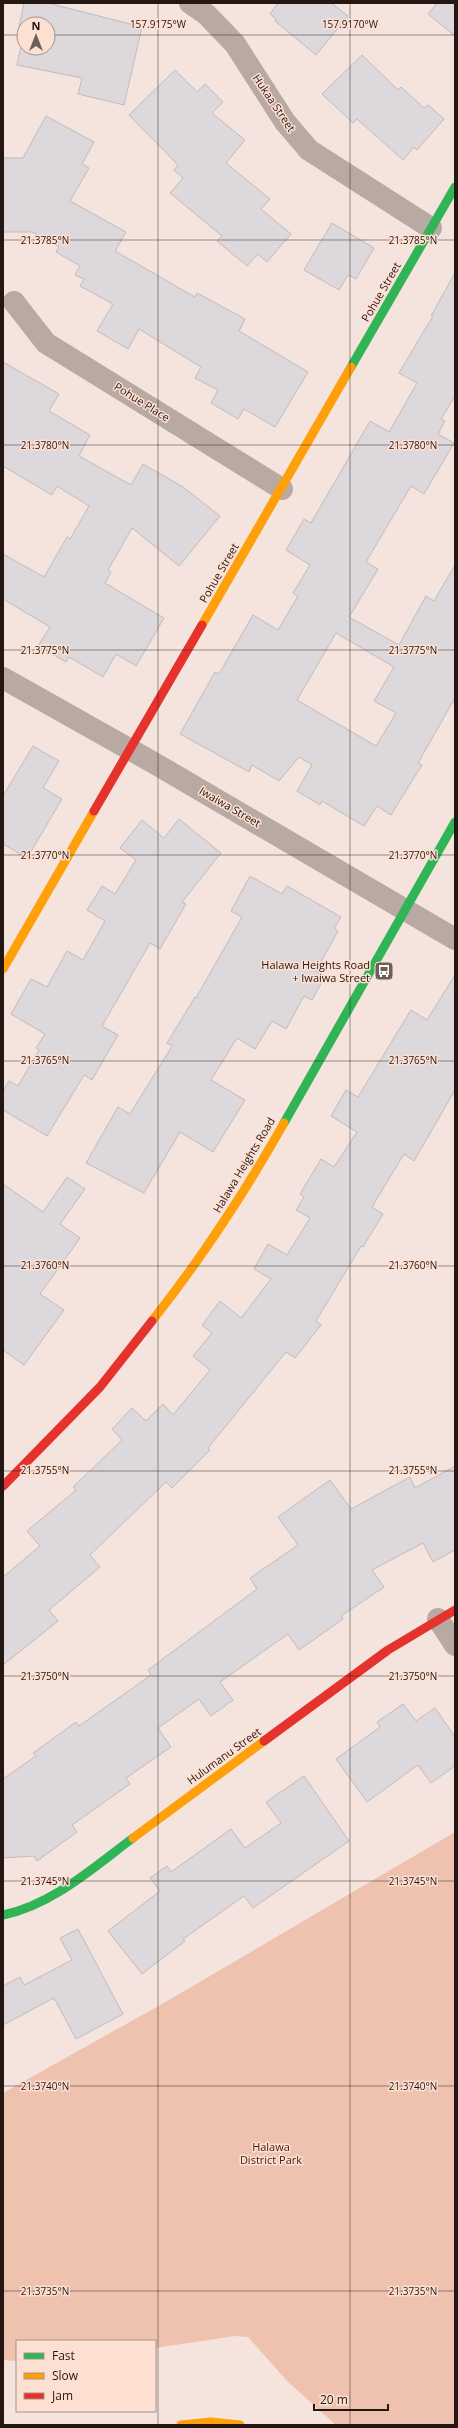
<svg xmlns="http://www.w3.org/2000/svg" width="458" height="2428" font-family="'Open Sans',sans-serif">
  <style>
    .green { fill: #eec2af }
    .building { fill: #dcd8db; stroke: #bfbcbe; fill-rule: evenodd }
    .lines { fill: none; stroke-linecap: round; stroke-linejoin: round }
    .street { stroke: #b8a9a3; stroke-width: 22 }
    .fast { stroke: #30b455; stroke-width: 9 }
    .slow { stroke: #ff9f0a; stroke-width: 9 }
    .jam { stroke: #e5322d; stroke-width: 9 }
    .ticks { fill: none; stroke: #241712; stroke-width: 1; stroke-opacity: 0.45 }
    .labels { text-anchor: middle; stroke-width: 3; stroke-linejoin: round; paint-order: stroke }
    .street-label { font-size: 11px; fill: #241712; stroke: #fee0d3 }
    .poi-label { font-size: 11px; fill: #241712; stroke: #fee0d3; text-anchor: end }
    .park-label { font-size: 11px; fill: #42200f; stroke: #fee0d3 }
    .ticks-label { font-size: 10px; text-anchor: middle; fill: #241712; stroke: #fee0d3; stroke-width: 3; stroke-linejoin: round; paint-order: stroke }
  </style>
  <rect width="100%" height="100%" fill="#f4e4dd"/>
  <path class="green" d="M455,1832V2425H336L288,2382L248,2337L235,2336L155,2348V2341H17V2361L3,2360V2093L169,2000Z"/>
  <path class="building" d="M24,3H48L142,27L124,105L78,94L82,78L17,65L24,33L18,32ZM24,24H48V48H24Z
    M278,3H331L348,16L316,55L275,21L276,19L270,14Z
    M437,3H455V36L428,14Z
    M362,55L398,90L401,87L424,108L428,105L444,119L417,150L414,147L403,160L357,119L353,123L322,94Z
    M175,70L197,92L205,84L223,102L212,113L245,140L226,163L270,199L261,209L291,234L267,262L258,254L247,266L217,241L222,236L170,193L183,178L174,170L178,165L129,115Z
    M46,116L94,142L82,164L89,168L70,201L126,232L115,251L195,297L197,293L245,319L239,331L308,372L275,427L244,409L238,419L211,403L218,390L195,378L201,367L139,329L128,349L97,331L113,304L80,286L84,279L75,275L80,266L56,252L59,247L32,232H3V158H23Z
    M332,223L374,248L356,279L348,275L339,290L304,270Z
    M455,273V396L441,419L445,421L438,434L454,443L424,494L411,486L366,562L378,569L349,617L399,645L426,596L434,601L455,565V698L418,763L422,765L391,815L377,806L364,826L322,801L320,805L297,791L312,765L299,757L279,781L252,765L249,772L180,734L215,672L219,674L253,615L278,630L298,596L293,593L310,565L286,550L304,519L311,523L370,421L389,432L417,383L399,373L433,316H431ZM336,633L394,667L374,701L396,713L376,746L297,700Z
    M3,362L59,394L49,411L90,435L79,456L131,485L143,464L183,487L220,516L179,566L132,528L108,570L111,572L105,583L164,618L136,666L116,654L103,677L69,657L66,662L38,646L50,627L3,599V554L44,577L67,537L70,539L89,506L57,486L52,495L3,466Z
    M33,746L59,761L43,788L62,799L27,858L3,844V796Z
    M179,819L221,853L182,902L186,904L160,949L150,943L102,1026L118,1035L92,1080L84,1075L47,1136L3,1110V1091L9,1081L18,1086L39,1050L36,1048L45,1034L11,1014L31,979L47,987L67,951L83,960L105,921L87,910L102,886L115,894L136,860L120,848L142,820L164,838Z
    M250,876L282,894L287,886L341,917L334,928L338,931L316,971L325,976L312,1000L304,996L286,1029L272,1021L255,1049L237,1038L211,1080L245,1100L213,1152L180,1132L144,1193L86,1163L118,1107L130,1114L172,1046L167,1043L195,997L196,998L242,917L231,911Z
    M455,975V1090L414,1161L404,1154L372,1207L383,1214L363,1247L361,1246L316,1321L321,1325L295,1358L286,1352L208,1448L210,1450L172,1488L166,1482L90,1555L100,1567L49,1610L58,1621L3,1665V1577L40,1546L27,1531L76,1490L73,1487L122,1440L112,1429L132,1408L146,1421L163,1404L173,1415L210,1370L193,1356L212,1333L202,1325L220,1301L241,1318L271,1279L254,1269L268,1244L287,1255L310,1218L296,1210L304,1197L300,1194L321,1159L334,1167L357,1132L331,1116L346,1090L358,1097L411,1010L427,1020Z
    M67,1177L85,1189L60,1224L80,1238L40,1294L64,1310L24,1365L3,1350V1184L43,1212Z
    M455,1466V1550L433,1562L423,1543L372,1570L384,1587L341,1616L343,1619L299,1650L288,1634L220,1682L233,1700L211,1716L199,1699L158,1728L171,1747L126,1778L130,1784L72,1825L77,1832L37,1861L34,1856L3,1858V1779L36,1756L33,1753L76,1722L79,1726L151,1675L148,1670L257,1589L250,1578L298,1545L278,1517L330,1480L351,1509L410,1477L415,1488Z
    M403,1704L416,1721L435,1708L455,1737V1766L431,1783L418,1765L367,1802L336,1759L380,1727L377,1722Z
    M304,1776L349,1841L253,1908L244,1896L183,1939L185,1941L142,1974L108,1931L160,1891L150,1878L167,1866L171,1872L231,1829L245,1848L281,1823L266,1802Z
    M78,1929L123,2014L76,2039L54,1998L3,2025V1986L20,1977L24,1985L72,1960L60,1938Z"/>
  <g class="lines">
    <path class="street" d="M190,3L206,14L235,44L285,122L309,150L431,228
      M14,302L46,343L282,489
      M3,678L154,763L455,939
      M438,1619L455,1645"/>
    <path class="fast" d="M351,367L455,187
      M284,1123L455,822
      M3,1915C52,1905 94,1867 133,1838"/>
    <path class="slow" d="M202,625L351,367
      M3,969L94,811
      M152,1321C201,1259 245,1192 284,1123
      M133,1838L264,1741
      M181,2425L211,2422L240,2425"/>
    <path class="jam" d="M94,811L202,625
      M3,1486L100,1387L152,1321
      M264,1741L388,1650L455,1610"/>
  </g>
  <path class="ticks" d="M158,3V2425M350,3V2425M3,35H24M48,35H455M3,240H455M3,445H455M3,650H455M3,855H455M3,1061H455M3,1266H455M3,1471H455M3,1676H455M3,1881H455M3,2086H455M3,2291H455"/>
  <defs>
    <symbol id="bus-square" viewBox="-11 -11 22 22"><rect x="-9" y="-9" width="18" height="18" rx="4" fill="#6d5f59" stroke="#fee0d3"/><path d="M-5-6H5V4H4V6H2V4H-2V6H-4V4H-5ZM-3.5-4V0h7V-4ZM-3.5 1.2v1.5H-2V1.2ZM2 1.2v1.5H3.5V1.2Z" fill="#fff"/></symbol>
  </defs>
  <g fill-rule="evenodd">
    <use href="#bus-square" x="373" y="960" width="22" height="22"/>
  </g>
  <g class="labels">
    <g class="street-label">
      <text transform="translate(274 103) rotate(56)" y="4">Hukaa Street</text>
      <text transform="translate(381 292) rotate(-60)" y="4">Pohue Street</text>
      <text transform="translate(142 402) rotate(32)" y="4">Pohue Place</text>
      <text transform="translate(219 573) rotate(-60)" y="4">Pohue Street</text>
      <text transform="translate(230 807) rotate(30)" y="4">Iwaiwa Street</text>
      <text transform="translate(244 1165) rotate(-59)" y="4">Halawa Heights Road</text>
      <text transform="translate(224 1756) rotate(-36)" y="4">Hulumanu Street</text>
    </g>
    <g class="poi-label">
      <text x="370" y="969">Halawa Heights Road<tspan x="370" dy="13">+ Iwaiwa Street</tspan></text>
    </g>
    <g class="park-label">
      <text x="271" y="2151">Halawa<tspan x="271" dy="13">District Park</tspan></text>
    </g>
  </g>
  <g class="ticks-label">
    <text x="158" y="28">157.9175°W</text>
    <text x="350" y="28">157.9170°W</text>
    <text x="45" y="244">21.3785°N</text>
    <text x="413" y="244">21.3785°N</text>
    <text x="45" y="449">21.3780°N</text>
    <text x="413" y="449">21.3780°N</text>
    <text x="45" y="654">21.3775°N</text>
    <text x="413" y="654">21.3775°N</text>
    <text x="45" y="859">21.3770°N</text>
    <text x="413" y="859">21.3770°N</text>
    <text x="45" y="1064">21.3765°N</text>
    <text x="413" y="1064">21.3765°N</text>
    <text x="45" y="1269">21.3760°N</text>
    <text x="413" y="1269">21.3760°N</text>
    <text x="45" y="1474">21.3755°N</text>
    <text x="413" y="1474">21.3755°N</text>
    <text x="45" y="1680">21.3750°N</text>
    <text x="413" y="1680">21.3750°N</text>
    <text x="45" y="1885">21.3745°N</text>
    <text x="413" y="1885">21.3745°N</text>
    <text x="45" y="2090">21.3740°N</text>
    <text x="413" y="2090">21.3740°N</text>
    <text x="45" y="2295">21.3735°N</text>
    <text x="413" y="2295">21.3735°N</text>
  </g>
  <rect width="458" height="2428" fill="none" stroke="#241712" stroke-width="8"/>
  <rect x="16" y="2340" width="140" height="72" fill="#fee0d3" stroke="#a79086"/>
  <rect x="24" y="2353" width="20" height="6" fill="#30b455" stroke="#a79086"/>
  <text x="52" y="2360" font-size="12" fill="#241712">Fast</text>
  <rect x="24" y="2373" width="20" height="6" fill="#ff9f0a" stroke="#a79086"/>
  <text x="52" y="2380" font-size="12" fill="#241712">Slow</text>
  <rect x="24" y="2393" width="20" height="6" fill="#e5322d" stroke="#a79086"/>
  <text x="52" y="2400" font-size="12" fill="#241712">Jam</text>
  <g transform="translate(36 36)"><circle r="19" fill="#fee0d3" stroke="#a79086"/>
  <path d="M0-3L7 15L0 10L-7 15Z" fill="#6d5f59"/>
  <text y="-6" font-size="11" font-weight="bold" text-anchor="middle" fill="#241712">N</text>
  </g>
  <path d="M314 2404v6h74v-6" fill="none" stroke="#241712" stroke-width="2"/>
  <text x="320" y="2404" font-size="12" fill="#241712" stroke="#fee0d3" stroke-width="3" paint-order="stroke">20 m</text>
</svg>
